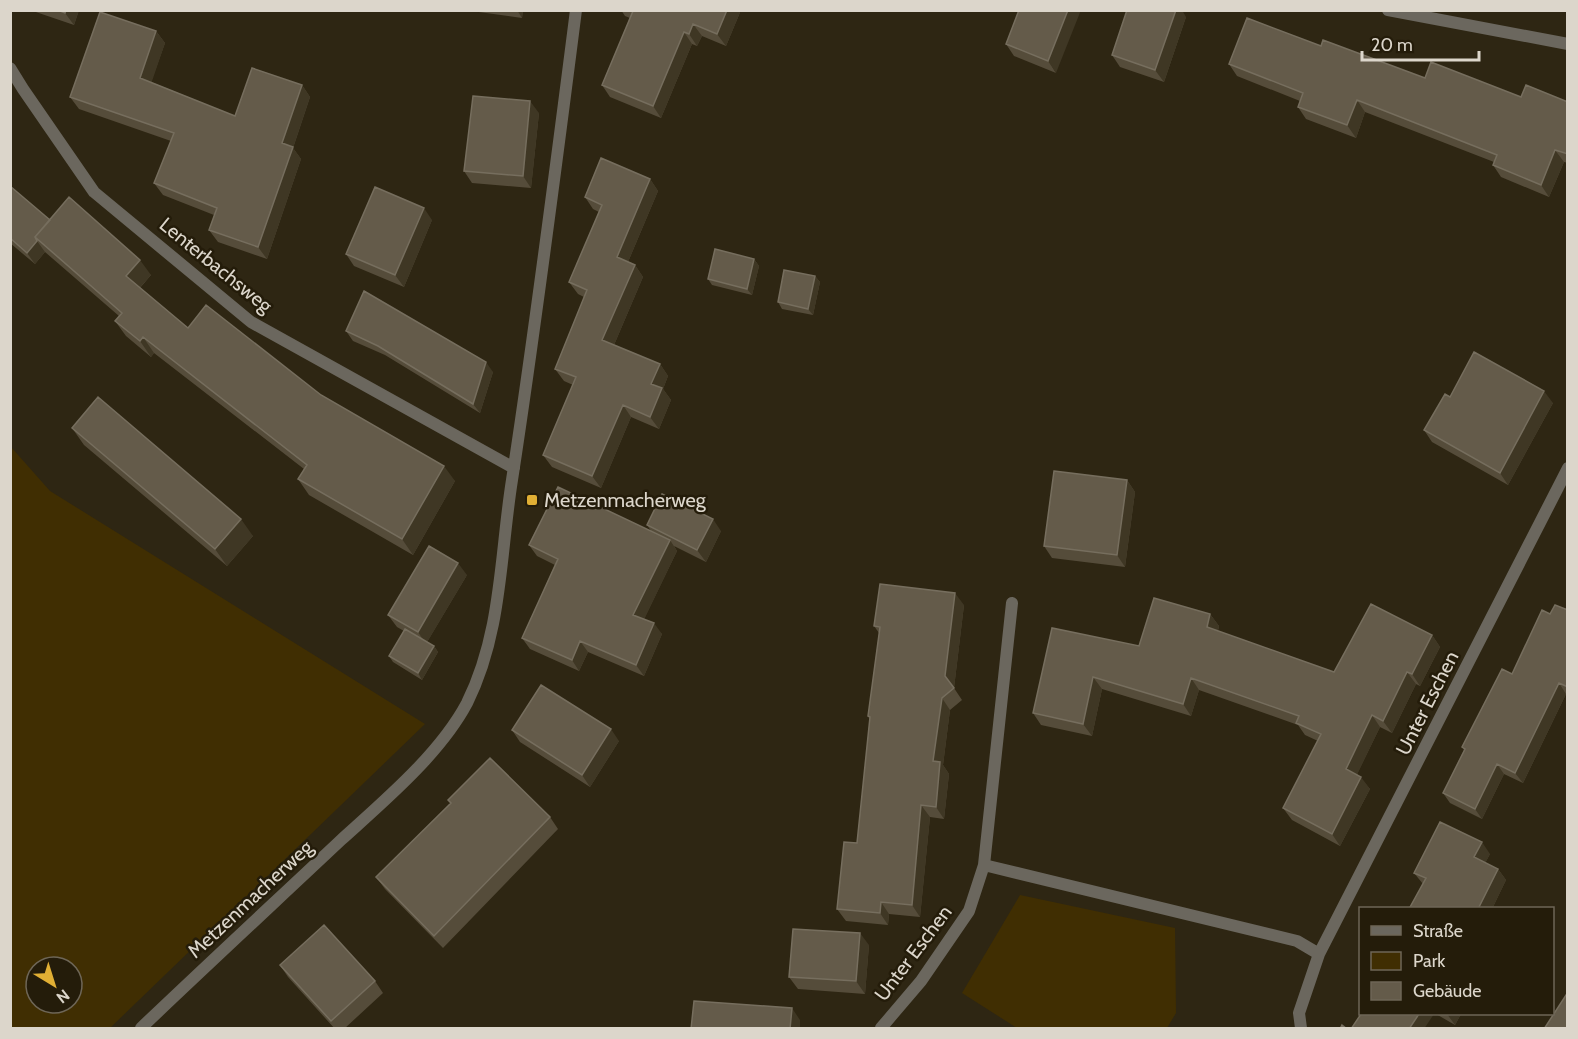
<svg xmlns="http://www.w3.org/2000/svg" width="1578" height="1039" font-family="Cabin,sans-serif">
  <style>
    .green { fill: #402e02; fill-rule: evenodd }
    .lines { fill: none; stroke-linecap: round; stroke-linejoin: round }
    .street { stroke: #6b675e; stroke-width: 12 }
    .wall { fill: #554c3a }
    .shaded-wall { fill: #3f3724 }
    .building { fill: #645b4a; stroke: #766e5e; stroke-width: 1.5 }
    .poi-dot { fill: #e1af34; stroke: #241c0a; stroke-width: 2 }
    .labels { text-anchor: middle; stroke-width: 5; stroke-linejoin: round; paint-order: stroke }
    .street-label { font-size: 20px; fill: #dcd6cb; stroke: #241c0a }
    .poi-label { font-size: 20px; fill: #dcd6cb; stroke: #241c0a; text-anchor: start }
  </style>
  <rect width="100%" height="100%" fill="#2e2613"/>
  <path class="green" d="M11,447L50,491L425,724L110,1028H11ZM36,967H72V1003H36Z
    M1020,895L1175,928L1176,1013L1167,1028H1017L962,993Z"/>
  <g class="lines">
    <path class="street" d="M1388,10L1568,44
      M10,68L23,89L94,192L251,322L514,468
      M984,865L1012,603
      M141,1028C207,965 274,903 341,840C384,801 440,754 467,703C502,633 500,555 512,480C536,324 556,167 576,10
      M881,1028L921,981L969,911L984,865L1297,941L1319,954
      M1301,1028L1299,1013L1319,954L1568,468"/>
  </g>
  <path class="wall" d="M30,10H79L74,25Z
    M464,10H523L522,18Z
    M621,10H741L726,46L702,36L697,46L692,44L661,118L610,97L602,85L630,18L625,16Z
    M1019,10L1056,73L1014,56L1006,44Z
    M1186,17L1164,82L1120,67L1112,55Z
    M156,31L165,43L151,82L235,116L302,85L310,97L293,148L301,159L267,259L218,242L209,230L214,215L163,195L154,183L171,141L79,109L70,97Z
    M1321,46L1425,78L1521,97L1568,102V163L1564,162L1549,197L1501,177L1493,165L1494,162L1365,112L1356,138L1306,119L1298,107L1300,101L1237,76L1229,64Z
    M539,113L531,188L472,183L464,171Z
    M650,179L658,191L628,262L635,265L643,277L614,345L660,364L668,376L663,389L671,400L659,429L631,417L601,488L552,467L543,455L573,385L564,381L555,369L584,297L578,294L569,282L599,212L593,209L585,197Z
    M10,186L50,220L151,275L140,288L188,328L321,395L455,481L413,555L309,495L298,479L304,469L154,353L151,357L126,336L115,321L119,316L45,252L35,264L10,243Z
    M432,220L404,287L354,266L346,254Z
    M754,259L759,266L752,295L712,285L708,279Z
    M815,276L820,282L813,315L782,309L778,302Z
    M346,331L493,372L480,413L385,355L353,341Z
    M1450,397L1553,403L1508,485L1432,442L1424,430Z
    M72,428L253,536L227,566L84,445Z
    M1127,480L1135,492L1125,567L1052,558L1044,546Z
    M647,525L721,531L706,562L674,546L677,551L644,619L662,634L644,676L588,652L579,671L530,649L522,638L555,565L537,556L529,545L651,531Z
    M467,575L427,642L434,646L438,652L422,680L393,662L389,656L404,631L397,627L388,615Z
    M964,605L954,688L962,700L950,710L943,765L949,774L944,819L930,817L920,917L889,914L888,925L846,921L837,909L857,843L870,719L868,716L879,633L874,626Z
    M1568,610V694H1566L1523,783L1504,774L1482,819L1450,803L1443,793L1464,750L1462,747L1512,674L1550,614Z
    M1210,614L1219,626L1218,631L1334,672L1432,635L1440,647L1420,686L1416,684L1392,733L1380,727L1357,774L1370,789L1340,846L1292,820L1283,808L1318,741L1305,735L1298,725L1199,690L1191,716L1102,689L1092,736L1041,725L1033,713L1139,646Z
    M512,730L619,741L590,787L520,742Z
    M448,800L550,817L558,829L443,948L385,889L376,877L451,804Z
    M1490,854L1485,863L1498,869L1506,880L1492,909H1409L1423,884L1414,873Z
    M869,945L865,994L798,989L789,977Z
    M280,965L375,981L383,993L344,1029H335L288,977Z
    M1436,1014H1461L1455,1025Z"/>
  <path class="shaded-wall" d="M66,10H79L74,25L65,13Z
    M517,10H523L522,18Z
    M727,10H741L726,46L717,34Z
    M1068,10H1081L1056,73L1048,61Z
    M1176,10H1182L1186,17L1164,82L1155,70Z
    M693,24L702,36L697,46L689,34Z
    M156,31L165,43L149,90L140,78Z
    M684,32L692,44L661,118L653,106Z
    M302,85L310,97L293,148L301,159L267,259L258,247L282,143Z
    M1357,100L1365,112L1356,138L1347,125Z
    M530,101L539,113L531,188L523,176Z
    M1555,150L1564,162L1549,197L1541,185Z
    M650,179L658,191L625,269L617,257Z
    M424,208L432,220L404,287L395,275Z
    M37,241L45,252L35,264L27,253Z
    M754,259L759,266L752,295L747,289Z
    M140,260L151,275L136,292L126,276Z
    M635,265L643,277L611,352L602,340Z
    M815,276L820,282L813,315L808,309Z
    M143,337L154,353L151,357L140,341Z
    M486,362L493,372L480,413L473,404Z
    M660,364L668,376L663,389L671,400L659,429L650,417L651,384Z
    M1544,391L1553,403L1508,485L1500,473Z
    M623,405L631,417L601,488L592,476Z
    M444,466L455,481L413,555L402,539Z
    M1127,480L1135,492L1125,567L1117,555Z
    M241,519L253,536L227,566L215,549Z
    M713,519L721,531L706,562L697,550Z
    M670,540L677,551L641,626L633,615Z
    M458,563L467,575L426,644L418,632Z
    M955,593L964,605L954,688L945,676Z
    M1210,614L1219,626L1215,639L1207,627Z
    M654,623L662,634L644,676L636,665Z
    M1432,635L1440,647L1420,686L1412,674Z
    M580,641L588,652L579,671L572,660Z
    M434,646L438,652L422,680L418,673Z
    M1407,672L1416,684L1392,733L1383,721Z
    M1093,677L1102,689L1092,736L1083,724Z
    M1191,678L1199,690L1191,716L1183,704Z
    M1559,683L1566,694L1523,783L1515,773Z
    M942,698L950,710L943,765L949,774L944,819L936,807L933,761Z
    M1372,715L1380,727L1354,781L1346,769Z
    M611,729L619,741L590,787L582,775Z
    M1497,764L1504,774L1482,819L1475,809Z
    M1361,777L1370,789L1340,846L1332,834Z
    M921,805L930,817L920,917L912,905Z
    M1482,842L1490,854L1482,869L1474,857Z
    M1498,869L1506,880L1492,909H1478Z
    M881,902L889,914L888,925L880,913Z
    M860,933L869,945L865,994L856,981Z
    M792,1008L800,1020V1029H790Z
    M1419,1014H1434L1424,1029H1409Z
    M1447,1014H1461L1455,1025Z"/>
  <path class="building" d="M58,10H66L65,13Z
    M631,10H727L717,34L693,24L689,34L684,32L653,106L602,85L633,11Z
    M1019,10H1068L1048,61L1006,44Z
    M1127,10H1176L1155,70L1112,55Z
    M100,12L156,31L140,78L235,116L252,68L302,85L282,143L293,147L258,247L209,230L217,208L154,183L174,133L70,97Z
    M1247,18L1321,46L1323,40L1425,78L1431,62L1521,97L1526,85L1568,102V154L1555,150L1541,185L1493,165L1497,155L1357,100L1347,125L1298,107L1303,93L1229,64Z
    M473,96L530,101L523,176L464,171Z
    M601,158L650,179L617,257L635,265L602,340L660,364L651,384L662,388L650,417L623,405L592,476L543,455L576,377L555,369L587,290L569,282L602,205L585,197Z
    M10,186L50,220L35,237L37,241L27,253L10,238Z
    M375,187L424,208L395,275L346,254Z
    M69,197L140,260L126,276L188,328L206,305L321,395L444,466L402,539L298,479L307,465L143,337L140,341L115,321L122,313L35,237Z
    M715,249L754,259L747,289L708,279Z
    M784,270L815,276L808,309L778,302Z
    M364,291L486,362L473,404L378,346L346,331Z
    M1474,352L1544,391L1500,473L1424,430L1445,394L1450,397Z
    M98,397L241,519L215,549L72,428Z
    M1054,471L1127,480L1117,555L1044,546Z
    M558,487L670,540L633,615L654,623L636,665L580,641L572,660L522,638L558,559L529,545Z
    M662,494L713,519L697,550L647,525Z
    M429,546L458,563L418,632L388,615Z
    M880,584L955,593L945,676L954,688L942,698L933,761L940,762L936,807L921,805L912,905L881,902L880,913L837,909L844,842L857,843L870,717L868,716L880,627L874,626Z
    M1154,598L1210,614L1207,627L1334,672L1371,604L1432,635L1412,674L1407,672L1383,721L1372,715L1346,769L1361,777L1332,834L1283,808L1321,734L1296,723L1299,716L1191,678L1183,704L1093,677L1083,724L1033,713L1052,628L1139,646Z
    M1555,605L1568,610V687L1559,683L1515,773L1497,764L1475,809L1443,793L1465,749L1462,747L1502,669L1512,674L1542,610L1550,614Z
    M405,629L434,646L418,673L389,656Z
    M541,685L611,729L582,775L512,730Z
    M490,758L550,817L434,936L376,877L451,803L448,800Z
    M1440,822L1482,842L1474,857L1498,869L1478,909H1409L1426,878L1414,873Z
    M324,925L375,981L331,1021L280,965Z
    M793,929L860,933L856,981L789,977Z
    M1568,992V1029H1544Z
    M694,1001L792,1008L790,1029H691Z
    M1361,1014H1419L1409,1029H1351Z
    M1342,1025L1347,1029H1340Z"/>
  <rect class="poi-dot" x="526" y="494" width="12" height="12" rx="3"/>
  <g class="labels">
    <g class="street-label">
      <text transform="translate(216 265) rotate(39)" y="7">Lenterbachsweg</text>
      <text transform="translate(1427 703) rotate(-63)" y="7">Unter Eschen</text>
      <text transform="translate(250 899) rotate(-43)" y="7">Metzenmacherweg</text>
      <text transform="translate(913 953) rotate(-53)" y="7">Unter Eschen</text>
    </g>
    <g class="poi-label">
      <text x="544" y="507">Metzenmacherweg</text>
    </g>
  </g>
  <rect width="1578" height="1039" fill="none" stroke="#dcd6cb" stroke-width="24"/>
  <rect x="1359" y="907" width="195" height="108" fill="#241c0a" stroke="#6e6657" stroke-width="1.5"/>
  <rect x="1371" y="926" width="30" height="9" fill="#6b675e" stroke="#6e6657" stroke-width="1.5"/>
  <text x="1413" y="937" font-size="18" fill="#dcd6cb">Straße</text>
  <rect x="1371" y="952" width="30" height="18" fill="#402e02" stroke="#6e6657" stroke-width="1.5"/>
  <text x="1413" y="967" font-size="18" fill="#dcd6cb">Park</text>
  <rect x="1371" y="982" width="30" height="18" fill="#645b4a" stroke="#6e6657" stroke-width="1.5"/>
  <text x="1413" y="997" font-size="18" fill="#dcd6cb">Gebäude</text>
  <g transform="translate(54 985) rotate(142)"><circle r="28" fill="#241c0a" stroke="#6e6657" stroke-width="1.5"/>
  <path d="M0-4.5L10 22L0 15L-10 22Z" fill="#e1af34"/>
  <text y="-9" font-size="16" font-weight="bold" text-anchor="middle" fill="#dcd6cb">N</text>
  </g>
  <path d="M1362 51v9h117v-9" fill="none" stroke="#dcd6cb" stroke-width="3"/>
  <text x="1371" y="51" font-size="18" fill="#dcd6cb" stroke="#241c0a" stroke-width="4.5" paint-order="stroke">20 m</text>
</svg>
